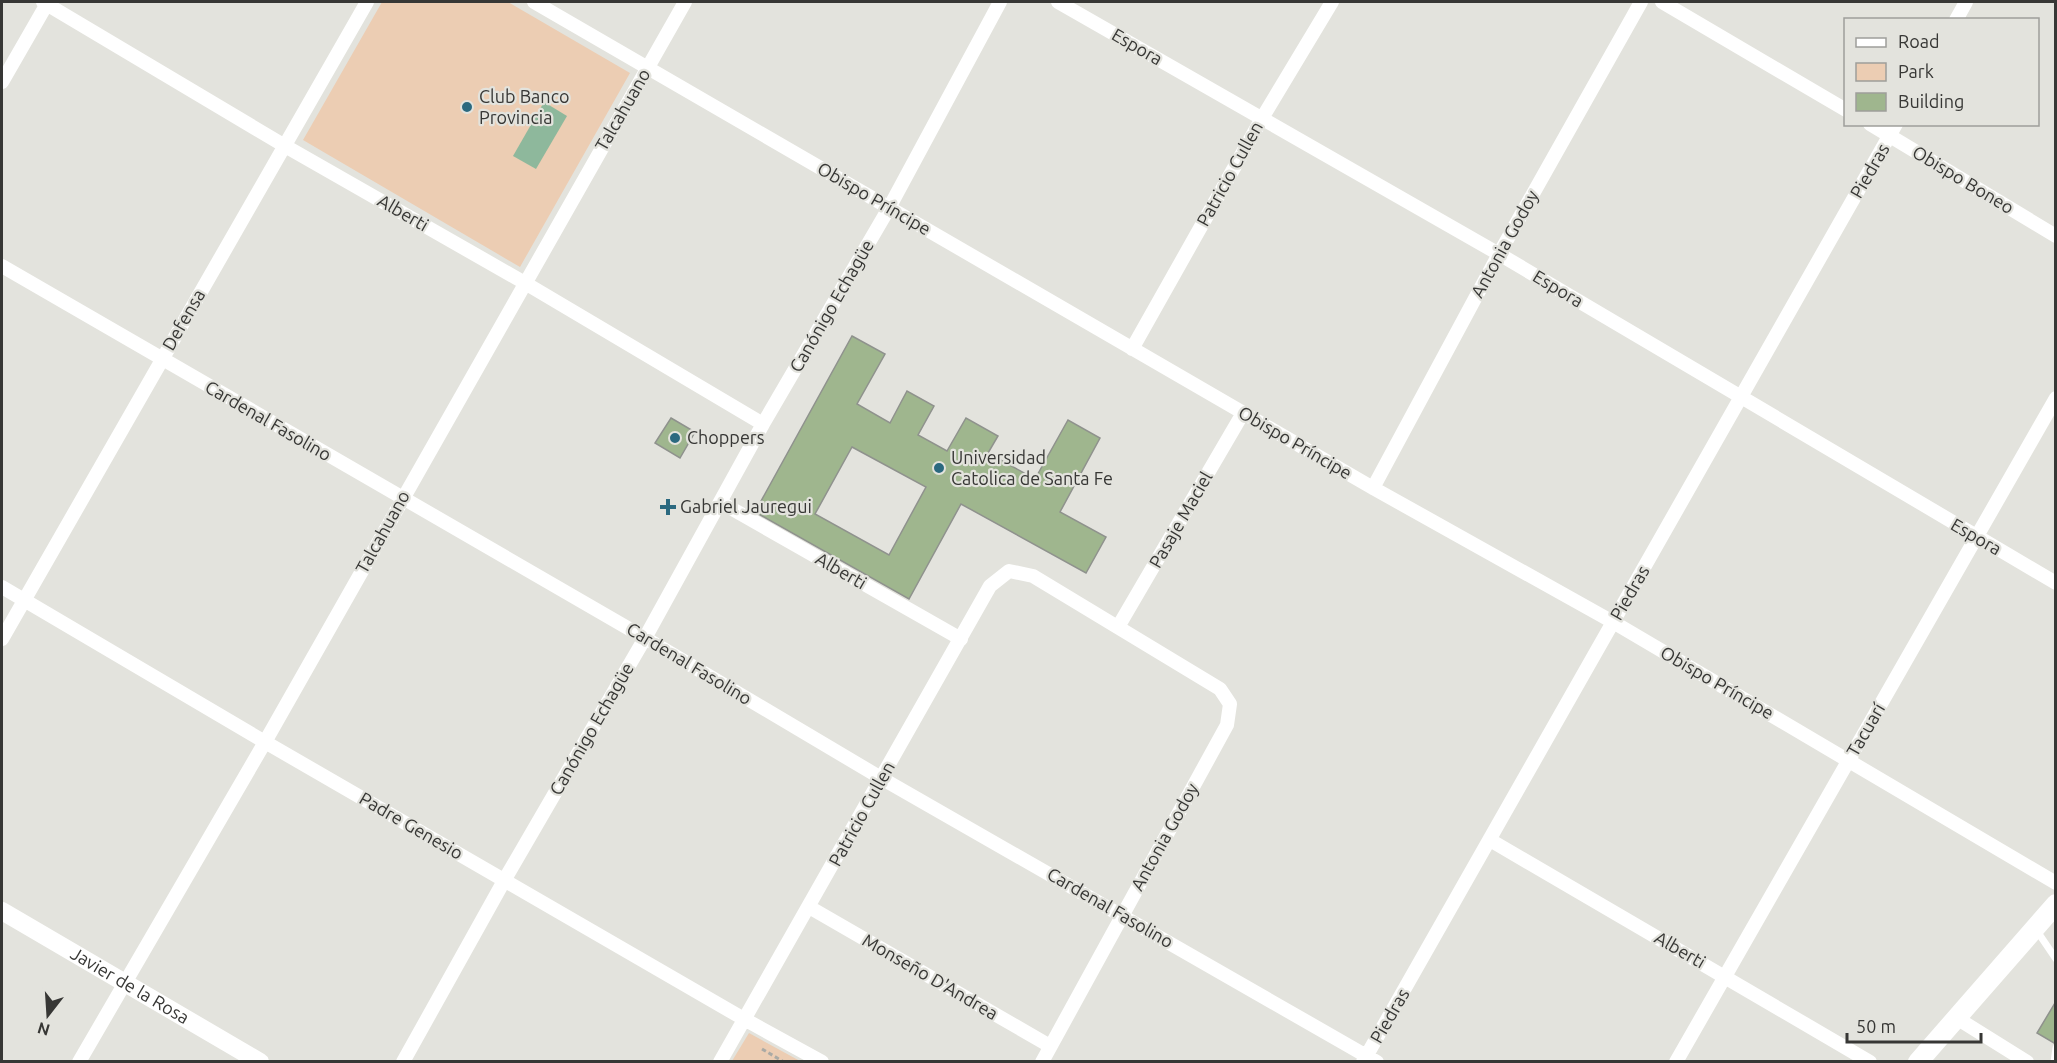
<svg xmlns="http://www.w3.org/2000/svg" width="2057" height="1063" font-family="Ubuntu,sans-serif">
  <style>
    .green { fill: #eccdb3 }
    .water { fill: #8eb89c }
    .building { fill: #9fb68e; stroke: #8f928d; stroke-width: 1.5; fill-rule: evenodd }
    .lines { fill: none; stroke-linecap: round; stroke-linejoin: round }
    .path { stroke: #aaaaa5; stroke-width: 3; stroke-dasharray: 4.5 3; stroke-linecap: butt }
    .service { stroke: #fff; stroke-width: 7 }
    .minor { stroke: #fff; stroke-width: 14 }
    .tertiary { stroke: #fff; stroke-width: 18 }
    .secondary { stroke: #fff; stroke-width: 20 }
    .poi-dot { fill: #2b697f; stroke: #e3e3dd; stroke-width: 2 }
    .labels { text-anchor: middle; stroke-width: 4.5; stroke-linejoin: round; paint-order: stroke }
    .street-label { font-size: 18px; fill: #373735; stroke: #e3e3dd }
    .poi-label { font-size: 18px; fill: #373735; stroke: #e3e3dd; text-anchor: start }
  </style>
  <rect width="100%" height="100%" fill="#e3e3dd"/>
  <path class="green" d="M382,2H508L630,73L520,267L303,140Z
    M749,1033L800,1061H732Z"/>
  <path class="water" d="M544,102L567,116L536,169L513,156Z"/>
  <path class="building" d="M852,336L885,354L857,404L890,423L907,391L934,406L918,435L947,451L966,418L998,436L988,453L1035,479L1068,420L1100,438L1060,512L1106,537L1086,573L961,504L909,599L755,512ZM852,447L926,487L889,555L815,514Z
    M671,418L695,432L680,458L655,443Z
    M2055,1003V1043H2054L2037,1033Z"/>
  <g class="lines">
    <path class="path" d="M762,1049L784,1062"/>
    <path class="service" d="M2037,931L2056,959
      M2054,1062L2056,1048"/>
    <path class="minor" d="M43,2L285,146L525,283L763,424
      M534,2L1373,488L1613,622L2056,883
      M1058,2L1499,254L2056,583
      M1662,2L1846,110
      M1956,20L1966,2
      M2,82L48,2
      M1870,124L2056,236
      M2,266L645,638L881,778L1377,1062
      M1132,349L1261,120L1332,2
      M1373,488L1499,254L1641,2
      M720,502L961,639
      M2,587L265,742L744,1019L822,1062
      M1118,627L1243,413
      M2,639L367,2
      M1490,840L1870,1062
      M809,907L1050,1046
      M1955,1017L2027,1062
      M79,1062L265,742L685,2
      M403,1062L505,879L645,638L763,424L889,208L1000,2
      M720,1062L990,586L1009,571L1033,576L1220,689L1230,704L1227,725L1042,1062
      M1363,1062L1896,124
      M1676,1062L2056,398"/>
    <path class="tertiary" id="s1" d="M2,911L260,1062"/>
    <path class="secondary" d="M1918,1062L2056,904"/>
  </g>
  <g class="poi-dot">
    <circle cx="467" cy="107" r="6"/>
    <circle cx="675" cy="438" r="6"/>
    <circle cx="939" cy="468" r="6"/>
    <path d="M665 498h6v6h6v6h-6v6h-6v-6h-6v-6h6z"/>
  </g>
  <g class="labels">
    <g class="street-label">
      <text transform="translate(1137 47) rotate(30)" y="6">Espora</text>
      <text transform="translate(623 110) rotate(-60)" y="6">Talcahuano</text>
      <text transform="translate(1870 171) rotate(-60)" y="6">Piedras</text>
      <text transform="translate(1230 174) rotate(-61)" y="6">Patricio Cullen</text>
      <text transform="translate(1963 180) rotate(31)" y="6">Obispo Boneo</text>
      <text transform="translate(874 199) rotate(30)" y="6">Obispo Príncipe</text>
      <text transform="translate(403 213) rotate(30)" y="6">Alberti</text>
      <text transform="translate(1505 244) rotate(-61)" y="6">Antonia Godoy</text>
      <text transform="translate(1558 289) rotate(31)" y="6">Espora</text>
      <text transform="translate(832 306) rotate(-60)" y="6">Canónigo Echagüe</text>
      <text transform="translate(184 320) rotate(-60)" y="6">Defensa</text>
      <text transform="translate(268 421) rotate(30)" y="6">Cardenal Fasolino</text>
      <text transform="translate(1295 443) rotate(30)" y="6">Obispo Príncipe</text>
      <text transform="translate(1181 520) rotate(-60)" y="6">Pasaje Maciel</text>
      <text transform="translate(383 532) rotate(-61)" y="6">Talcahuano</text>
      <text transform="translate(1976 537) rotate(30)" y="6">Espora</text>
      <text transform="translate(841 571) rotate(30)" y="6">Alberti</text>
      <text transform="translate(1630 593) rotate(-60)" y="6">Piedras</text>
      <text transform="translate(689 664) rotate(31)" y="6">Cardenal Fasolino</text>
      <text transform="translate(1717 683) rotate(30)" y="6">Obispo Príncipe</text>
      <text transform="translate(592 729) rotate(-60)" y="6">Canónigo Echagüe</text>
      <text transform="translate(1866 730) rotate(-60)" y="6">Tacuarí</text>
      <text transform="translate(862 814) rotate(-61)" y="6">Patricio Cullen</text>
      <text transform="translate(411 826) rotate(30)" y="6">Padre Genesio</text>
      <text transform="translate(1165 837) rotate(-61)" y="6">Antonia Godoy</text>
      <text transform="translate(1110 908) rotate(30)" y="6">Cardenal Fasolino</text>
      <text transform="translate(1680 950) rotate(30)" y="6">Alberti</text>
      <text transform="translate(930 977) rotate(30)" y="6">Monseño D'Andrea</text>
      <text dy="6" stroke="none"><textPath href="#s1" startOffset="148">Javier de la Rosa</textPath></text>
      <text transform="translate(1390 1016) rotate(-60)" y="6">Piedras</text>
    </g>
    <g class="poi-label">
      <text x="479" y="103">Club Banco<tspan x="479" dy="21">Provincia</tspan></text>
      <text x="687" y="444">Choppers</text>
      <text x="951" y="464">Universidad<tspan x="951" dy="21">Catolica de Santa Fe</tspan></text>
      <text x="680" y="513">Gabriel Jauregui</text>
    </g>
  </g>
  <rect width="2057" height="1063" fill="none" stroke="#373735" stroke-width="6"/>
  <rect x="1844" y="18" width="195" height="108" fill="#e3e3dd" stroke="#9e9e9a" stroke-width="1.5"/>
  <rect x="1856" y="38" width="30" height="9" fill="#ffffff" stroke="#9e9e9a" stroke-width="1.5"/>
  <text x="1898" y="48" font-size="18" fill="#373735">Road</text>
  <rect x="1856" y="63" width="30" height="18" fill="#eccdb3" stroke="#9e9e9a" stroke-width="1.5"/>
  <text x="1898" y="78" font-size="18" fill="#373735">Park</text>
  <rect x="1856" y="93" width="30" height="18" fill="#9fb68e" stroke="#9e9e9a" stroke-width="1.5"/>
  <text x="1898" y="108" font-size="18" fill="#373735">Building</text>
  <g transform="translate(48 1015) rotate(197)" stroke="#e3e3dd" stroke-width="4.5" paint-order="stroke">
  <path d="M0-4.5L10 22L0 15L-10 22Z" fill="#373735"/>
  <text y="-9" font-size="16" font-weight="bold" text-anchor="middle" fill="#373735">N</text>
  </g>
  <path d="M1847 1033v9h134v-9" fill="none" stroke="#373735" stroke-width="3"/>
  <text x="1856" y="1033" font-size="18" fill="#373735" stroke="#e3e3dd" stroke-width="4.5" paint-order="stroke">50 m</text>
</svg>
